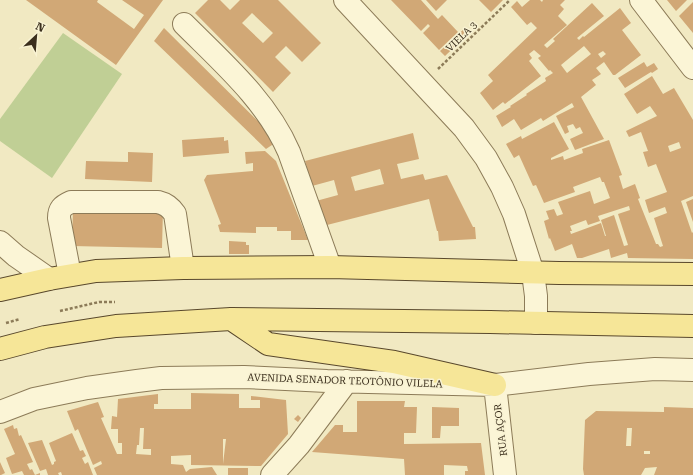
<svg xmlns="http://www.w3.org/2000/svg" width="693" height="475" font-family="'Roboto Serif',serif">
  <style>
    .green { fill: #c0cf95 }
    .building { fill: #d1a876; fill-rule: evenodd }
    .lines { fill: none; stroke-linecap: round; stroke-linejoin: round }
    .minor-casing { stroke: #8c7b58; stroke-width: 24 }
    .major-casing { stroke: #59482c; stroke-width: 24 }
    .path { stroke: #8c7b58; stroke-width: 2.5; stroke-dasharray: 3 2; stroke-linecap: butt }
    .minor { stroke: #fbf5d6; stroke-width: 22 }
    .major { stroke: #f6e698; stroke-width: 22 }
    .labels { text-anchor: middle; stroke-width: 3; stroke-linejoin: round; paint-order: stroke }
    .street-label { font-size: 10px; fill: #3b2f1d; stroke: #f8f2d2 }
  </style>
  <rect width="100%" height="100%" fill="#f1e9c2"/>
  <path class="green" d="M63,33L122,74L52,178L0,141V119Z"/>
  <path class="building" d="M26,0H98L97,2L134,29L144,15L122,0H163L116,65Z
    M208,0H220L230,10L240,0H278L321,43L302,62L286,46L275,57L291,73L273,92L195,13ZM252,13L273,33L263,43L242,23Z
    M391,0H421L438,19L442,15L458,32L439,50L423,33L430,26L428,24L421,31Z
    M426,0H447L436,11Z
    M479,0H503L491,12Z
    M530,0H540L542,2L543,0H565L560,5L564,9L558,16L567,25L544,45L547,48L555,41L553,39L592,3L604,16L577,38L579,40L583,36L584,37L620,8L631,23L622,30L641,55L615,75H613L604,62L596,68L601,74L592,80L596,85L581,97L604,139L575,150L570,139L583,133L580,127L576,129L573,124L567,126L569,132L565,134L556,116L574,107L572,103L543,121L541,118L521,130L514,119L502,127L496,116L511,107L510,106L527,95L526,94L546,81L545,78L553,73L550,70L549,71L538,58L541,56L534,50L529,54L532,58L529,61L541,76L505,104L503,102L493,110L480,93L493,81L488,75L537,28L531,22L527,25L511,7L517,1L522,7ZM584,46L591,54L567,73L561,65ZM603,51L606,54L601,58L598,54Z
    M667,0H687L676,11Z
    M693,2V33L679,16Z
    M164,28L278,141L266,149L154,41Z
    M464,29L468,34L445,56L440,51Z
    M644,62L647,67L654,63L658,69L652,73L651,72L625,88L618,78Z
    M652,76L663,94L674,88L693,120V196L681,201L692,233L693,232V259L628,258L627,253L611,258L609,249L582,258H577L572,244L555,251L550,238L549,239L544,221L549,219L546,211L554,209L557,216L563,214L558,202L590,191L594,204L610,198L604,182H602L600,177L573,187L575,192L544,203L536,185L533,186L519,155L514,158L506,144L521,136L522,139L554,122L569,149L551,158V160L563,156L564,160L583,153L582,149L609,140L622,175L619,176L623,189L635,184L640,198L638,199L656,244H658L660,247L663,246L654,218L667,213L665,207L649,213L645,200L667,192L656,164L648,167L643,152L648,151L641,132L629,137L626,131L657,116L650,106L637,114L624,94ZM679,142L681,148L670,152L668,146ZM629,206L630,210L618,214L628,245L624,246L614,215L601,220L606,236H605L601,223L571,234L570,231H572L570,226L586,220L588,225L600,221L598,216Z
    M413,133L419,159L397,164L401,179L423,174L425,180L447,175L473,227H475L476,239L439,241L438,231H437L429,199L323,226L316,201L338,195L334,180L312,186L305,161ZM380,169L384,184L355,191L351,177Z
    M224,137V141L228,140L229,153L183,157L182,140Z
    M265,151L276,161L308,240H291V227V231H277V227H256V233L220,232L218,225L221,224L204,180L207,175L253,171V163L246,164L245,152Z
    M128,152L153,153L152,182L85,179L86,161L128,162Z
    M693,199V222L686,202Z
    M73,208L163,209L162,248L72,246Z
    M229,241L246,242V245H249V254H229Z
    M191,393L239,394V408H260V400H251V396L286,400L288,434L261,466L191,465V455L171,456V464L183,465L186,472L190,469L212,467L217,475H97L94,468L102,464L101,461L93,465L78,429L75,431L67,411L98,402L104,417L101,418L117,454H122V443H118V429H111L112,416L117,417L118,399L158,394V404H154V409H191ZM140,428H144L143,449H151V455L136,454L137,445H139ZM223,439H226L223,464Z
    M357,401H405L404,407H417L416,433H404V444L481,443L485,475H465V471H468L467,466L444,465V475H405L404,459L312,452L335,425H343V432H357Z
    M432,407L459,408V426H441L440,438H432Z
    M664,407L693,408V475H654L657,467L645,468L641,475H584L583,469L585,420L596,411L664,412ZM627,428H632L631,446H626ZM644,451H650V454H644Z
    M298,415L301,418L298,422L294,419Z
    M13,425L14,429L17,428L19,436L21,435L33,462L27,464L30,470L32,469L35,475L40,473V475H24L22,471L12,474L6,458L15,454L4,429Z
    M72,433L80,451L83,450L86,456L82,458L85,464L88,462L93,475H62L61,472L58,473L59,475H48L46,469L40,471L28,443L42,440L52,465L54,464V462L56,461L49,443Z
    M0,462L5,473L1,475H0Z
    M228,468H248V475H228Z"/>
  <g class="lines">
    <defs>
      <path id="minor" d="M345,0L464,128L486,158L502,187L514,214L533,273L536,296V323
        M641,0L693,68
        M184,24C223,63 267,101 289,152L330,267
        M0,242L16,256L49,279
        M70,275L59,218C59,209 62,206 71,202H158C166,204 170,207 175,214L183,268
        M495,385L505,475
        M0,412L34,399L87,388L137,381L161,378L244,377L327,381L495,385L589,374L655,369L693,370
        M272,475L299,445L347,381"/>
      <path id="major" d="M0,290L49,279L96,271L183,268L330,267L559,273L693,274
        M231,319L268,344L394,362L495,385
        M0,349L45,337L116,326L231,319L490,322L693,326"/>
    </defs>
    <use href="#minor" class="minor-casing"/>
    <use href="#major" class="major-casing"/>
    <path class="path" d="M438,69L510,0
      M60,311L99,302H115
      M6,323L20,319"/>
    <use href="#minor" class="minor"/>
    <use href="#major" class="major"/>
  </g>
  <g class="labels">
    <g class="street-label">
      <text transform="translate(461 36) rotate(-44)" y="4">VIELA 3</text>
      <text transform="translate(345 380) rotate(2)" y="4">AVENIDA SENADOR TEOTÔNIO VILELA</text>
      <text transform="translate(500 430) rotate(-97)" y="4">RUA AÇOR</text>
    </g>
  </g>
  <g transform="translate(36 36) rotate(26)" stroke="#f8f2d2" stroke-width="3" paint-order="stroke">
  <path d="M0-3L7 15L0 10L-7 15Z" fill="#3b2f1d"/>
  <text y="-6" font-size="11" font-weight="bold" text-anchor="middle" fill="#3b2f1d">N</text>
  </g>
</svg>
